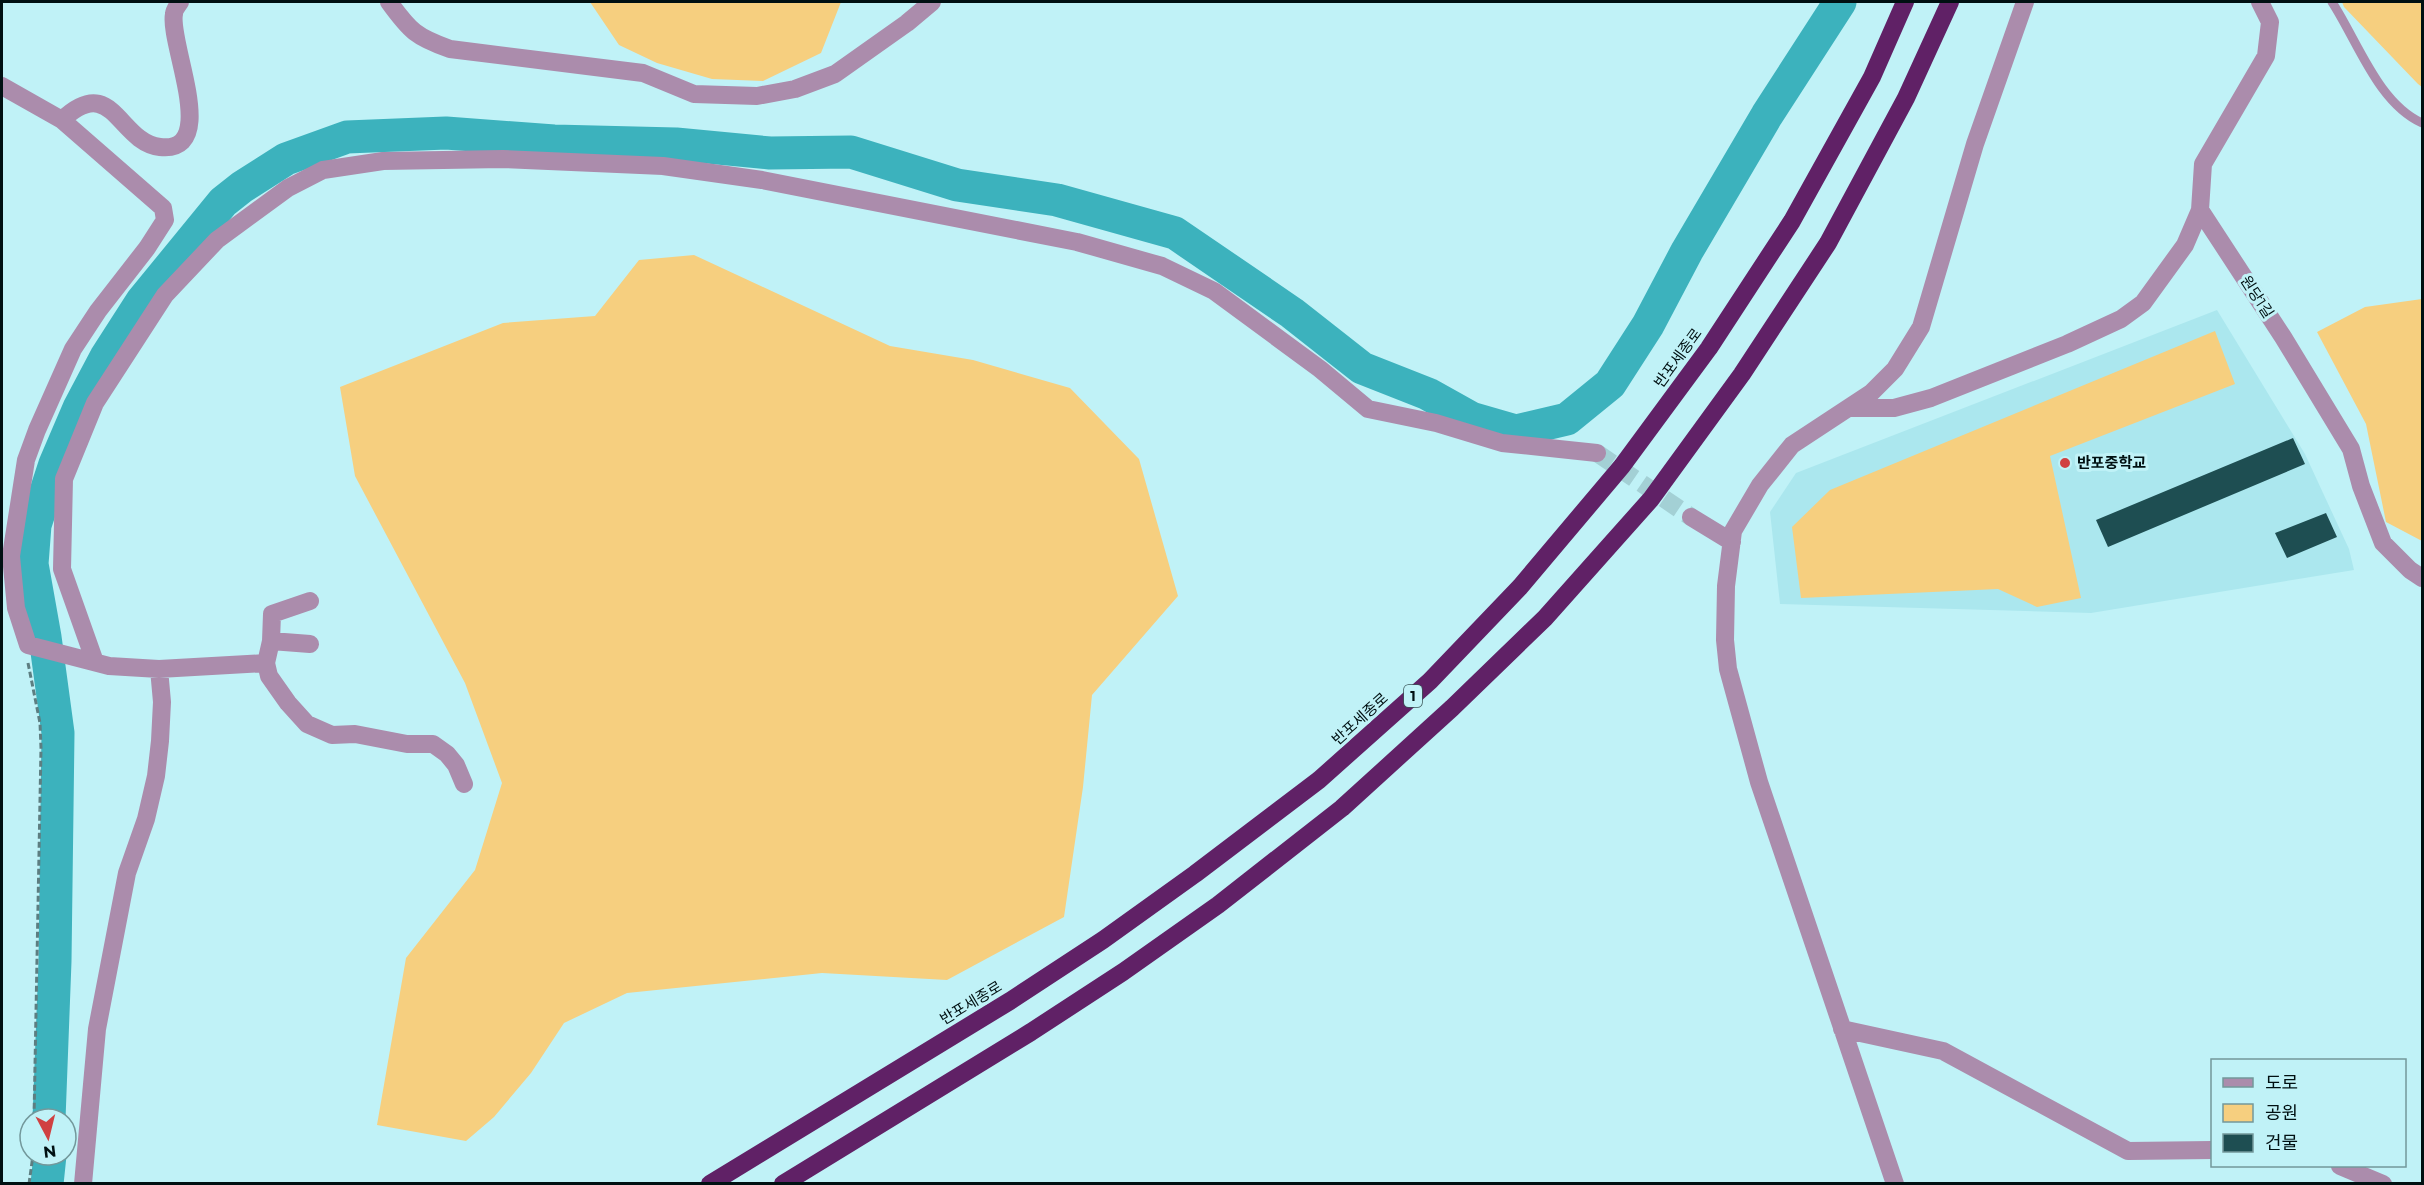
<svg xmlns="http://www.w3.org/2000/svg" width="2424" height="1185" font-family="Montserrat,'Noto Sans KR',sans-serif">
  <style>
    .built { fill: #abe7ee }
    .green { fill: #f6cf7f }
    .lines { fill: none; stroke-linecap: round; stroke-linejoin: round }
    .river { stroke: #3cb2bd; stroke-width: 33 }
    .building { fill: #1e4e52 }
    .street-tunnel { stroke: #a3d0d5; stroke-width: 18; stroke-dasharray: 18 9; stroke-linecap: butt }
    .path { stroke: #5d7e81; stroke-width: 3; stroke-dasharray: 6 3; stroke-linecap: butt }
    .lane { stroke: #ab8cac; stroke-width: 9 }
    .street { stroke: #ab8cac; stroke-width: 18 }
    .highway { stroke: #602166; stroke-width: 18 }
    .poi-dot { fill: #d04142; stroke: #c0f2f7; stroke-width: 2 }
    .labels { text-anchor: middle; stroke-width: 6; stroke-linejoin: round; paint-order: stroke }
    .shield { fill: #c0f2f7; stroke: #3a5457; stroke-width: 1.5 }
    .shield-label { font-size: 14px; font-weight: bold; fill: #001012 }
    .street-label { font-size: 15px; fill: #001012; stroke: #c0f2f7 }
    .poi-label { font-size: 15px; font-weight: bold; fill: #001012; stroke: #c0f2f7; text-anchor: start }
  </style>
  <rect width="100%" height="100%" fill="#c0f2f7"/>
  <path class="built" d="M2217,310L2305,454L2349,549L2354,570L2091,613L1780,604L1770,512L1796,473Z"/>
  <path class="green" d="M590,2H841L821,53L763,81L712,79L657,63L619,45Z
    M2342,2H2422V87L2418,84L2344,7Z
    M694,255L890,346L973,360L1070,388L1139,459L1178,596L1092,695L1083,787L1064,917L947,980L822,973L627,993L564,1023L531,1073L494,1117L466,1141L377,1125L406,958L475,870L502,783L465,683L355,476L340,387L503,323L595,316L639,260Z
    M2422,299V541L2386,522L2366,424L2317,332L2365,307Z
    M2215,331L2235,384L2050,456L2081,598L2037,607L1998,589L1801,598L1792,527L1830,490Z"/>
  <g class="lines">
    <path class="river" d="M49,1119L55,961L58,733L45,637L32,564L35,525L55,464L79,408L106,357L142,301L223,202L242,187L286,159L347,137L446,133L554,141L676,144L770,153L851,152L957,185L1057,200L1175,233L1292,313L1362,368L1428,394L1471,418L1516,431L1567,419L1610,384L1648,325L1687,251L1767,115L1840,2
      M47,1184L50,1155"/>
  </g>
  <path class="building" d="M2293,438L2305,464L2108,547L2096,520Z
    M2326,513L2337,537L2287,558L2275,533Z"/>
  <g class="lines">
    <path class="street-tunnel" d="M1597,453L1691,517"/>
    <path class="path" d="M28,663L40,723L41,748L34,1119
      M29,1184L33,1155"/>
    <path class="lane" d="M2332,2C2358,42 2378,103 2422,123"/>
    <path class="street" d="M389,2C410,31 416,37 450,49L643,73L694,94L757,96L795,89L835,74L907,23L932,2
      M2260,2L2270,22L2266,56L2203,164L2200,210L2283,337L2351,449L2361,486L2383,543L2410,570L2422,578
      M2,86L62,120L163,208L165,220L147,248L98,311L73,349L37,430L26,460L11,556L16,608L28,645L109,666L159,669L266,663
      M62,120C113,72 118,142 160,147C221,154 168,43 174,14C174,10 178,5 180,2
      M1848,408H1894L1931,398L2067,344L2121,319L2143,303L2185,245L2200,210
      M1691,517L1732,542
      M310,601L272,614L271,641L266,663L269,676L288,703L307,724L332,735L355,734L407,744H433L447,754L456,765L464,784
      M271,641L310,644
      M95,662L62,569L64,479L95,403L165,295L217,240L288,188L323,170L383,161L503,159L663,166L762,180L1077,242L1162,266L1214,291L1320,369L1368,409L1436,423L1502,443L1597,453
      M1842,1029L1943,1051L2128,1151L2212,1150
      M2340,1166L2383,1184
      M83,1184L97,1029L127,873L146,819L156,776L160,741L162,702L159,669
      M1895,1184L1759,782L1728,669L1725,640L1726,586L1733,531L1760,485L1792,445L1871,393L1895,369L1921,327L1975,144L2025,2"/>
    <path class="highway" d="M710,1184L1010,1001L1103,940L1195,874L1319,780L1430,681L1520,587L1622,466L1709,348L1792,221L1872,77L1905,2
      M783,1184L1031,1032L1123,972L1218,905L1342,808L1452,708L1545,618L1651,499L1742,374L1828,243L1906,98L1950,2"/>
  </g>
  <circle class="poi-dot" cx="2065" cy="463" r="6"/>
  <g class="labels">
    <rect class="shield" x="1404" y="685" width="18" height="22" rx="4.5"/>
    <g class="shield-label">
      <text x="1413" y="701">1</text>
    </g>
    <g class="street-label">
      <text transform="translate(2257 297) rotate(57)" y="5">원당1길</text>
      <text transform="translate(1678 358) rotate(-54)" y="5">반포세종로</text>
      <text transform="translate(1360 719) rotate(-42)" y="5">반포세종로</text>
      <text transform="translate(971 1003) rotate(-31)" y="5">반포세종로</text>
    </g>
    <g class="poi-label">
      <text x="2077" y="468">반포중학교</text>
    </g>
  </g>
  <rect width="2424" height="1185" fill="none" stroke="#001012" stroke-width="6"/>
  <rect x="2211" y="1059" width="195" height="108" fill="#c0f2f7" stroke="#73989b" stroke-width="1.5"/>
  <rect x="2223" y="1078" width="30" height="9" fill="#ab8cac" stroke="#73989b" stroke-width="1.5"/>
  <text x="2265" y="1089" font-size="18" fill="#001012">도로</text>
  <rect x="2223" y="1104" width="30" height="18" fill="#f6cf7f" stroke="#73989b" stroke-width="1.5"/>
  <text x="2265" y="1119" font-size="18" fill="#001012">공원</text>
  <rect x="2223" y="1134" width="30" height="18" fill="#1e4e52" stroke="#73989b" stroke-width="1.5"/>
  <text x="2265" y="1149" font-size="18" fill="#001012">건물</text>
  <g transform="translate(48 1137) rotate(173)"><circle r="28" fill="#c0f2f7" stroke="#73989b" stroke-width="1.5"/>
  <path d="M0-4.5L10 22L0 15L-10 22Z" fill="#d04142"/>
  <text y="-9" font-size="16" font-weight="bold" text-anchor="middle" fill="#001012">N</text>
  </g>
</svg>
